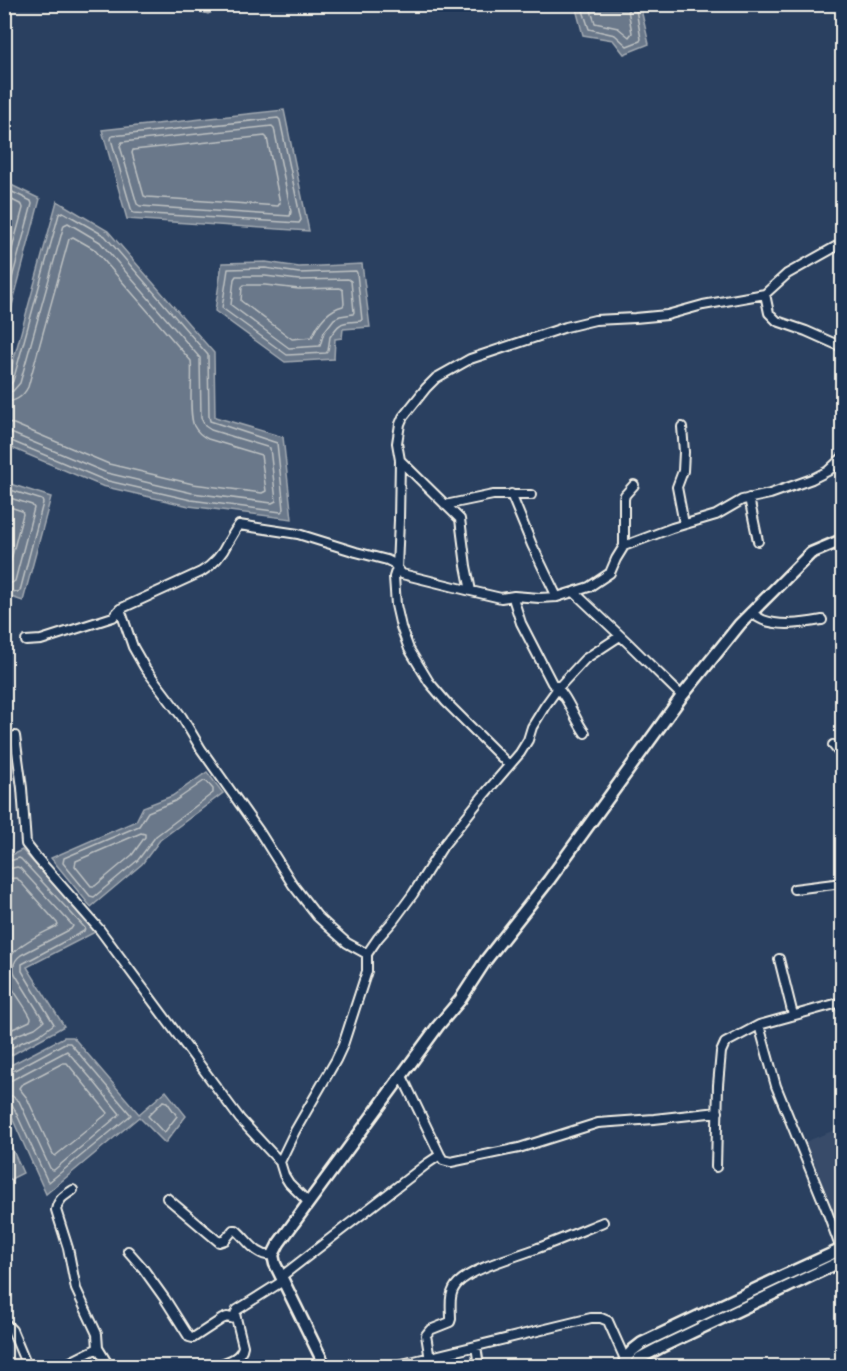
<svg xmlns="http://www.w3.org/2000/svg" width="847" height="1371" font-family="Delius,sans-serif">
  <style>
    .built { fill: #374c69 }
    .water { fill: #6a788a; stroke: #a1a8b0; stroke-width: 1.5 }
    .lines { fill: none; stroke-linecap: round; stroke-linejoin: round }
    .shore { stroke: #bdc1c2; stroke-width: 1.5 }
    .stream { stroke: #a1a8b0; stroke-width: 2 }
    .street-casing { stroke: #f4f1e8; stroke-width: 12 }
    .secondary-casing { stroke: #f4f1e8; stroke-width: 15 }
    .street { stroke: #1d3557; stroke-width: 8 }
    .secondary { stroke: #1d3557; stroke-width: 10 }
  </style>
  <rect width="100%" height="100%" fill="#2a4060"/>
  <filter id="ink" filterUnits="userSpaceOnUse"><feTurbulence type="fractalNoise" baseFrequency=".0167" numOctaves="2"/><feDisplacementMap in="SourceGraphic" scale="12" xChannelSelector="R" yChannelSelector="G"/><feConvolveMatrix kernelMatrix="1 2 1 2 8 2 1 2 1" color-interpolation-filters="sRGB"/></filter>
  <g filter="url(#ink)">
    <path class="built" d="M842,1127V1232L805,1142Z"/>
    <path class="water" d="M181,5H227L208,14Z
      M575,5H640L649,44L624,54L613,40L583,35Z
      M284,110L309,231L127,219L102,130Z
      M5,182L40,199L5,332L4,182Z
      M57,201L108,231L214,353L215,417L283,437L292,519L189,506L102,486L5,445V391Z
      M266,262L299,267L362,264L370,327L343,329L342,338L335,339L334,359L285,362L215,311L222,263Z
      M4,482L51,497L23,601L5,595Z
      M207,772L223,793L160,840L142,864L91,907L51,858L136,821L143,807L172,796Z
      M22,850L97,931L27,967L64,1026C44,1038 24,1047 5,1059V858Z
      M64,1037H73L139,1114L166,1091L186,1116L165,1143L139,1117L46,1194L5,1102V1068Z
      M5,1133L23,1173L5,1182Z"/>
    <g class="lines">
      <path class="shore" d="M581,4L589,29L615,35L627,46L640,41L641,39L635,4
        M589,4L595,23L618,28L629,37L632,33L627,4
        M278,118L280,120L301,220L299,223L134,213L132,212L111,139L112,136Z
        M272,126L274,128L291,212L290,216L140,206L137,204L120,146L122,142Z
        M265,136L267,138L280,203L278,206L147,197L144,196L132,153L133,150Z
        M4,188L31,201L32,204L4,308
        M4,196L22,205L23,208L4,279
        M265,268L299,273L356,271L357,273L362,320L360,321C355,322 344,321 340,325C338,326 332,334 330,337L328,351L326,353L287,355L222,308L228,269Z
        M236,276H265L299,280L348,279L351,281L354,312L353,314L340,316L334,319L324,332L320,346L289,348L231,305L234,279Z
        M244,285H265L299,289L340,288L343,290L344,304L343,306C327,310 318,323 312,337L292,339L241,301L242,287Z
        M4,385H10L13,381L59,214L63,212L105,236L208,355L209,416L210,421L277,443L284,509L281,512L191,500L104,480L9,440H4
        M4,393L13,391L20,383L64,225L68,223L100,242L200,358L201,418L205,426L211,430L270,448L276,501L272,503L192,493L107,473L11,433L4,432
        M4,402C16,402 23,397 28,387L69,239L73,237L94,249L191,361C193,378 188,412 194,426C197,432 202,436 208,439L261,455L266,491L262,493L193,484L109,464L14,424L4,423
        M4,488L42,500L43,503L20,591L17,592L4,590
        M4,496L32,505L34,508L15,581L12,583L4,582
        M4,505L22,511L23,514L8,571L4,573
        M204,781L207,782L213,789V793L156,836L138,860L94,897L90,896L63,863L64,858L139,826L148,812L175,801Z
        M141,833L145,834V837L132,855L95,886H91L75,866L76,861Z
        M4,863L19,858L21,859L85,928L84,931L22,964V971L54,1024L39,1035L22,1042L4,1052
        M4,870L17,867L20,868L73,926L71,929L21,955C14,960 12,966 15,974L44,1021L35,1028L19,1034L4,1043
        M4,879L17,878L58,924L57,926C38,936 0,949 7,978C13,992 24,1004 31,1018L30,1021L4,1033
        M63,1063H67L108,1113L55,1156L53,1154L27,1098L19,1088L21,1085Z
        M4,1073H9L65,1043H70L131,1115L49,1182L47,1180L13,1106L9,1102H4
        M4,1081L12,1080L67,1051L95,1083L120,1114L54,1170H52L50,1168L19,1101L12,1096L4,1094
        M163,1101L167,1102L177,1116L164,1133L148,1116Z"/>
      <path class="stream" d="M4,628L8,627"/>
      <defs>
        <path id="street" d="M765,294L769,313L777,321L806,331L842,347
          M682,427L684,452L683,471L677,487L684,524
          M400,460L460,519L466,566L471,591L501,598L514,596L539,598L557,597L589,587L610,573L616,559L624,546V499L625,495L634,485
          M511,494L532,545L557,597
          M749,498L758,541
          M445,505L493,495H531
          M624,546L672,528L716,515L742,500L770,494L812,479L828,471L842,458
          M574,592L628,643L682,696
          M514,596V601L521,623L552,683C568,695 573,717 585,733
          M750,613C754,615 759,618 763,620C781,627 804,623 822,620
          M26,641L41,640L113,617L120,609
          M15,736L22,788L26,844L37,858L100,930L240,1119L280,1162L284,1175L289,1183L308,1202
          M833,745L842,756
          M509,765L446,702L429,682L409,649L401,627L396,605L394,577L397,568L399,520L400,460L397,443L400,424L403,417L426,388L436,378L470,359L566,327L595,320L635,318L667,315L703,305L765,294L787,274L837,246L842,244
          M794,889L842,883
          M367,954L378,938L393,921L413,894L443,846L483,796L520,753L528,740L532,727L545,706L558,688L585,659L620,636
          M779,959L793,1015
          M402,1076L440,1155L443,1160L451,1162L519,1148L598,1123L654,1119L718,1112
          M280,1162L295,1131L336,1060L343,1045L367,971V954L347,943L330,928L317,916L293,885L259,831L201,749L182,717L145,668L133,647L120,609L201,572C213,565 222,555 228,542C232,536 234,531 239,525L298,534L356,552L387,560L393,563L402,574L471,591
          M716,1167L718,1085L721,1052L725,1043L759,1025
          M167,1198L219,1242L225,1240L233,1230H236C247,1239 257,1258 273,1255
          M128,1251L142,1267L165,1299L189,1337L193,1338L222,1319L227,1317L235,1319
          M842,1252L827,1211L776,1086L759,1025L842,1002
          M282,1276L428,1163L440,1155
          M4,1322L12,1330L27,1366
          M476,1346L479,1366
          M98,1348L109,1366
          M62,1366L98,1348L97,1334L76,1289L68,1248L56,1210C58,1199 65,1195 73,1190
          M215,1366C226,1362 241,1359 243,1346L235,1314L237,1310L283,1281
          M394,1366L591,1318H601L608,1321L625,1359
          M431,1366L426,1335L430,1330L450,1322L451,1319C451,1306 448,1293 458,1283C474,1267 516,1257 538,1248C560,1240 581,1231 603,1222"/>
        <path id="secondary" d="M325,1366L275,1264L273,1255L279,1243L438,1026L460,1000L486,960L549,880L682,696L740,624L811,553L842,540
          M629,1366L625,1359L633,1350L642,1343L783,1276L842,1249
          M634,1366L640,1358L659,1348L842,1261"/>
      </defs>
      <use href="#street" class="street-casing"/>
      <use href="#secondary" class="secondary-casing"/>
      <use href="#street" class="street"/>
      <use href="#secondary" class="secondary"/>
    </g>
  </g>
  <rect width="847" height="1371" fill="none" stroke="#1d3557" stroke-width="24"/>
  <rect x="12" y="12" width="823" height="1347" fill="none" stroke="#f4f1e8" stroke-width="2" filter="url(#ink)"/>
</svg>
